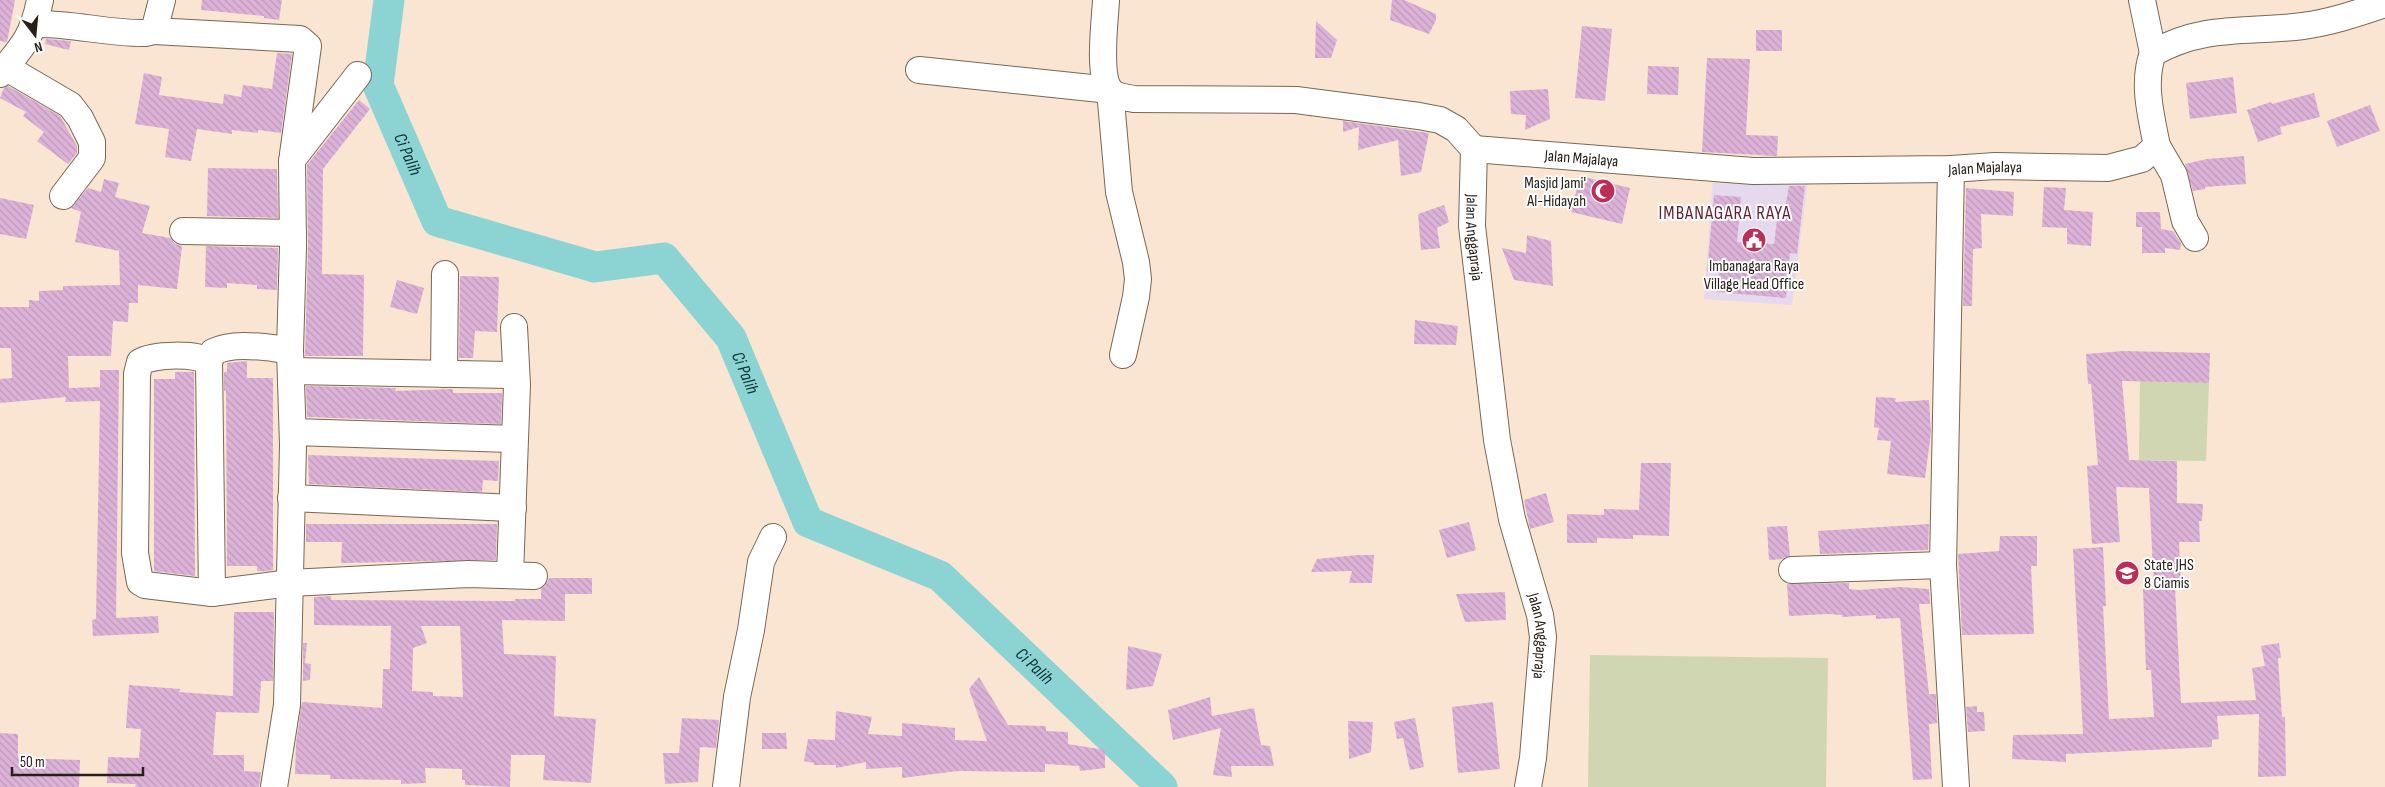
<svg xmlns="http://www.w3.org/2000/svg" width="2385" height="787" font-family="'Sofia Sans Condensed',sans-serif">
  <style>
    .commercial { fill: #e7d9ed }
    .pitch { fill: #d0d6b2 }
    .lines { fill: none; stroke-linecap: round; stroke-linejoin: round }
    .river { stroke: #8cd4d4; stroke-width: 31 }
    .building { fill: url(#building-back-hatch); fill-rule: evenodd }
    .minor-casing { stroke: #796856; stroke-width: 28 }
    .minor { stroke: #fff; stroke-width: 26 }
    .labels { text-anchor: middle; stroke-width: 4; stroke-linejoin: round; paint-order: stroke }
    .street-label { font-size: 16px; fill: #272019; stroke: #fff }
    .poi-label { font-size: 16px; fill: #272019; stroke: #fff; text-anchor: end }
    .water-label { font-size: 18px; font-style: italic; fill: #0c3031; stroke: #fff }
    .quarter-label { font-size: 19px; letter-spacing: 1px; fill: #631e30; stroke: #fff }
  </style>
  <defs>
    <pattern id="building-back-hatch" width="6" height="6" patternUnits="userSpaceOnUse" patternTransform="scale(1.25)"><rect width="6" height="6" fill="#ddb2d8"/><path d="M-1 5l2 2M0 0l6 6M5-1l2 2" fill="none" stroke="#be99b9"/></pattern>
  </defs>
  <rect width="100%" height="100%" fill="#f9e5d1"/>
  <path class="commercial" d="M1713,180H1808L1792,305L1704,299Z"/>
  <path class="pitch" d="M2140,381L2209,383L2206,461L2139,460Z
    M1590,655L1828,658L1826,787H1588Z"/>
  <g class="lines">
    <path class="river" id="s1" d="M389,0L378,85L437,221L595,267L664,258L731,338L808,522L940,576L1162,787"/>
  </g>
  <path class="building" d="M0,0H15L7,42L0,41Z
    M202,0H282L279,20L264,18V16L201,10Z
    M1392,0H1404L1436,14V20L1429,34L1390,20Z
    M1316,21L1337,40L1331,58H1315Z
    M1582,26L1612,29L1605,101L1575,98Z
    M1756,30H1782V51H1756Z
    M46,39L71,41L69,50L45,44Z
    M277,53L292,54L281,133L258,130V133L232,130V134L197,129L191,161L165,157L169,129L135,124L144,73L162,77L159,95L223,104L224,94L241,97L243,85L272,89Z
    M1707,58L1750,59L1746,135L1778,136L1777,156L1702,152Z
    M1648,66L1679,67L1678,95L1647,94Z
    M2233,77L2237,113L2190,119L2186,83Z
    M8,86L60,116L77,146V153L68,164L37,141L44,132L23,116L26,112L0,98L4,88Z
    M1548,89L1550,119L1525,130L1526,115L1511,114L1510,91Z
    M2314,93L2320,117L2280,127L2282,134L2258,142L2247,110L2271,102L2272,104Z
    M359,100L370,109L323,169L322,274L364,275L363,356H305L308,247L307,165Z
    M2370,105L2380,131L2337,147L2327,121Z
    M1343,121L1429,133L1421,172L1401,176L1398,140L1358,150L1359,127L1343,132Z
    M2244,156L2246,184L2205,187V189L2193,191L2185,164L2207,159Z
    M208,168L277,169L278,218L207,216Z
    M1580,176L1630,188L1622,224L1571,212Z
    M104,179L119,183L115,197L150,206L142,233L170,238L175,244L182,246L177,289L138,285V303H129L128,322L113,321L111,356H68L69,388L100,387V370H119L116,618L158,616L159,633L93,636L92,620L96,619L100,401L65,402L66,397L0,403V379L12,378L11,348H0V307H29V300L39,301V291L63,290V286L120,285L119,251L75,242L81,212L71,208L88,188L101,192Z
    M1789,186H1805L1797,254L1790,253L1786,298L1717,292L1719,273L1707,272L1714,195L1741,197L1737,242L1774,244L1777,220H1783Z
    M2044,187L2066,188L2064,210L2093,212L2091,246L2067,244V228L2042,227Z
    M1966,188L2014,192L2013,216L1981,214L1982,248L1973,249L1972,306H1963Z
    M0,198L34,205L26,239L0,234Z
    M1444,205L1449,222L1437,228L1440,248L1421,250L1418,214Z
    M2136,212H2160L2161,229L2173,231L2181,243L2180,250L2165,248V253H2142V227H2136Z
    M1527,235L1551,241L1553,286L1514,280L1502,248L1526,253Z
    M206,246L278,248L277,290L257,289V285L227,283V288L205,287Z
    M460,276L499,277L497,332L475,331L473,358H459Z
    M397,280L424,288L417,314L390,307Z
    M1415,320L1458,326L1456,345L1414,344Z
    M2123,351L2210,353L2209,383L2122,381L2129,460L2177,461V503L2203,504L2202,521H2199L2200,542H2179L2181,588H2175L2181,703L2256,700L2252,668L2265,666L2261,646L2279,643L2281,658H2278L2282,717H2285L2286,776L2258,777L2259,714L2217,716L2219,739L2212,740V747L2066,754V762L2012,759L2013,735L2083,734L2073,549L2103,547L2106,606H2103L2109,719L2154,717L2151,670H2146L2143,589H2154L2149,488L2116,487L2120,542L2092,544L2087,466L2098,465L2091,384H2088L2086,354Z
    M247,361V378H273V570L266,571H257V566H227L226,390L224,391V372H227V363Z
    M175,372H194L195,576L154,571V379H175Z
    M306,386L396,388L395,391L453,389V393H502L501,424L307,417Z
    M1876,397L1896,398L1895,402L1929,400L1931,432L1925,478L1887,474L1891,441L1877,440L1879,428L1874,427Z
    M308,455L499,461L498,481L483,480L482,492L309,484Z
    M1641,463H1671L1669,536L1633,535V539L1597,538V543H1567V514L1604,515V509L1639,510Z
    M1546,493L1554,522L1530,529L1524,500Z
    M1469,522L1476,550L1447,558L1439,530Z
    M306,524H497L496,560L341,563L342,542H306Z
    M1929,524L1928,550L1820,554L1818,531Z
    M1787,526L1790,556L1782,559L1769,560L1767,527Z
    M2000,536H2037V566H2031L2034,634L1962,635L1958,554L1999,551Z
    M1358,555H1374L1372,583H1349L1352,571L1311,572L1317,559Z
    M549,578H592V594H565V621L502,620L504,654L556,656L554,716L596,719L591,783L543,780L545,755H511L510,787L465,785V780H462V769L425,768L426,783L401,784V780L330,779V775L295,774L296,743L302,702L382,708L383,669H390L391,626L314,625V597L331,596V600L515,601V599H541V589L546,584ZM421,626H460L463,697L433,696V692L412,691L413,648L427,643Z
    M1849,583V589L1859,590L1900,587L1929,589L1930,604H1919L1929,694H1936L1937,723L1929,724L1932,779L1913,780L1900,618L1876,619V615L1842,617V615L1827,614L1789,616L1787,584Z
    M1505,592L1506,620L1465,622L1456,594Z
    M234,612H274L273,681H261L259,713L216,712L213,755H244V771L261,772L259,787H135L136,784L107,783L108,757L139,758L141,729L126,728L129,685L180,689L179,692L233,696Z
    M303,643H307L305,663L311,664L310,680L303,681Z
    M1128,646L1162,654L1153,686L1126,690Z
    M979,677L1008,725L1046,726V731L1068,732V744L1105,750V768L1080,771L1079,766L1045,764V772L958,771L902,778V767L866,769V762L836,768V765H814V763L804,761L808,739L835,740L836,711L872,717L868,734L902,736V723L955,728V740L987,741L969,689Z
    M1210,697L1212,716L1254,708L1261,745L1270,746L1274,766H1231L1232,777L1213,775L1221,728L1173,740L1168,710Z
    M1493,702L1500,769L1458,773L1452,707Z
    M1977,706V712H1984L1985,731L1968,732L1966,707Z
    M682,718L719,720L716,748L700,747L698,782L665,784L663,753H679Z
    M1415,718L1424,767L1410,770L1403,738L1397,739L1394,722Z
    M1348,721L1373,722L1371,752L1349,759Z
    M0,733L18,734V758L80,760L79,787H0Z
    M762,733H786L787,749H762Z"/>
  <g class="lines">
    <defs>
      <g id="minor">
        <path id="s2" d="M1106,0C1105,21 1098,72 1109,89C1114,97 1125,97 1134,99L1296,100L1419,116L1440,120L1456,129L1474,149L1472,226L1497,440L1512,519L1540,615L1543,637L1533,758L1528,787"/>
        <path d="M2142,0L2153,53"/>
        <path d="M35,24C72,23 109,34 146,33L154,31L162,0"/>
        <path d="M154,31L300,39L308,46L293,154"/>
        <path d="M5,67L70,105L80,118L92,142V158L63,196"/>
        <path d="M919,70L1110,90L1119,192L1136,262L1138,279L1136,297L1123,355"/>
        <path d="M0,74C23,46 33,36 40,0"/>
        <path d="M2157,146L2174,175L2185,221L2195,238"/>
        <path id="s3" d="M1474,149L1753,171L1951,169L1995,166L2108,168L2142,159L2157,146C2151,116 2142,82 2153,53C2205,24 2248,33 2303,26C2332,22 2358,13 2385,4"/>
        <path d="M1951,169L1943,565L1956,787"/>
        <path d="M183,231L293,233"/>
        <path d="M290,350C267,348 235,341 213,352L209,362C198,353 153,354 140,362L137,374L135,553L140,582L145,585L212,593L290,583L468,574L534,576"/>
        <path d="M209,362L212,593"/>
        <path d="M291,371L516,375"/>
        <path d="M444,374L445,274"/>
        <path d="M293,432L514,439"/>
        <path d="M291,498L513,508"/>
        <path d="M1792,570L1943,565"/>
        <path d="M510,575L517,385L514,327"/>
        <path d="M274,787L287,705L293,445L290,350L293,247L292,160L358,75"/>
        <path d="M726,787L737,697L751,630L761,562L773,537"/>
      </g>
    </defs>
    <use href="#minor" class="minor-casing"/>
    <use href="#minor" class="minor"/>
  </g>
  <defs>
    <symbol id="mosque-disc" viewBox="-11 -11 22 22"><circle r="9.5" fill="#bc2d58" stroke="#fff"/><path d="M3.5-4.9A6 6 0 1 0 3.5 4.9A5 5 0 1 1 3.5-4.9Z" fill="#fff"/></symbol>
    <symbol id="civic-disc" viewBox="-11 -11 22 22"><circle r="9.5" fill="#bc2d58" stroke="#fff"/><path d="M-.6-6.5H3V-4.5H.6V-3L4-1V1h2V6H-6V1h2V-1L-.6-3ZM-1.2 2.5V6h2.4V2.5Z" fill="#fff"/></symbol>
    <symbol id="school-disc" viewBox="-11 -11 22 22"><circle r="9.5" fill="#bc2d58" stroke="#fff"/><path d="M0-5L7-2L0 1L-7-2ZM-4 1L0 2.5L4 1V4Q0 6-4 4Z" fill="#fff"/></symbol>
  </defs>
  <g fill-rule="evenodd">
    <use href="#mosque-disc" x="1589" y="177" width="28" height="28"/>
    <use href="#civic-disc" x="1740" y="226" width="28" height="28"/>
    <use href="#school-disc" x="2113" y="559" width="28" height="28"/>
  </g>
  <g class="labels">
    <g class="street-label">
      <text dy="6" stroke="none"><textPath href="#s3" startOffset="108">Jalan Majalaya</textPath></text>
      <text dy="6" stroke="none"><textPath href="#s3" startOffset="512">Jalan Majalaya</textPath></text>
      <text dy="6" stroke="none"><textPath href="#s2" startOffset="559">Jalan Anggapraja</textPath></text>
      <text dy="6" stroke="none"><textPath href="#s2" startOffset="964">Jalan Anggapraja</textPath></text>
    </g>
    <g class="poi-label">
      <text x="1586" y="188">Masjid Jami'<tspan x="1586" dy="18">Al-Hidayah</tspan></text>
      <text x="1754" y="271" text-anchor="middle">Imbanagara Raya<tspan x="1754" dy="18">Village Head Office</tspan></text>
      <text x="2144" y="570" text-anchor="start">State JHS<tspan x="2144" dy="18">8 Ciamis</tspan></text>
    </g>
    <g class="water-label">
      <text dy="6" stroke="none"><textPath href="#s1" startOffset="161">Ci Palih</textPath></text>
      <text dy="6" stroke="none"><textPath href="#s1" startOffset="610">Ci Palih</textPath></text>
      <text dy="6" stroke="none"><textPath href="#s1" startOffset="1045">Ci Palih</textPath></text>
    </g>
    <g class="quarter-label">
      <text x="1725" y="219">IMBANAGARA RAYA</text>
    </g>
  </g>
  <g transform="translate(35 35) rotate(164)" stroke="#ffffff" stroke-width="4" paint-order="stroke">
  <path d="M0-4L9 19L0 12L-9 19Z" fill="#272019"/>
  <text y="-8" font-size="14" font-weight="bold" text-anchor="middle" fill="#272019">N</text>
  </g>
  <path d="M12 767v8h131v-8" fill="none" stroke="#272019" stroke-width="2.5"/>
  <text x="20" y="767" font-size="15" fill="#272019" stroke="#ffffff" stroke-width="4" paint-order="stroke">50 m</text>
</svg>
